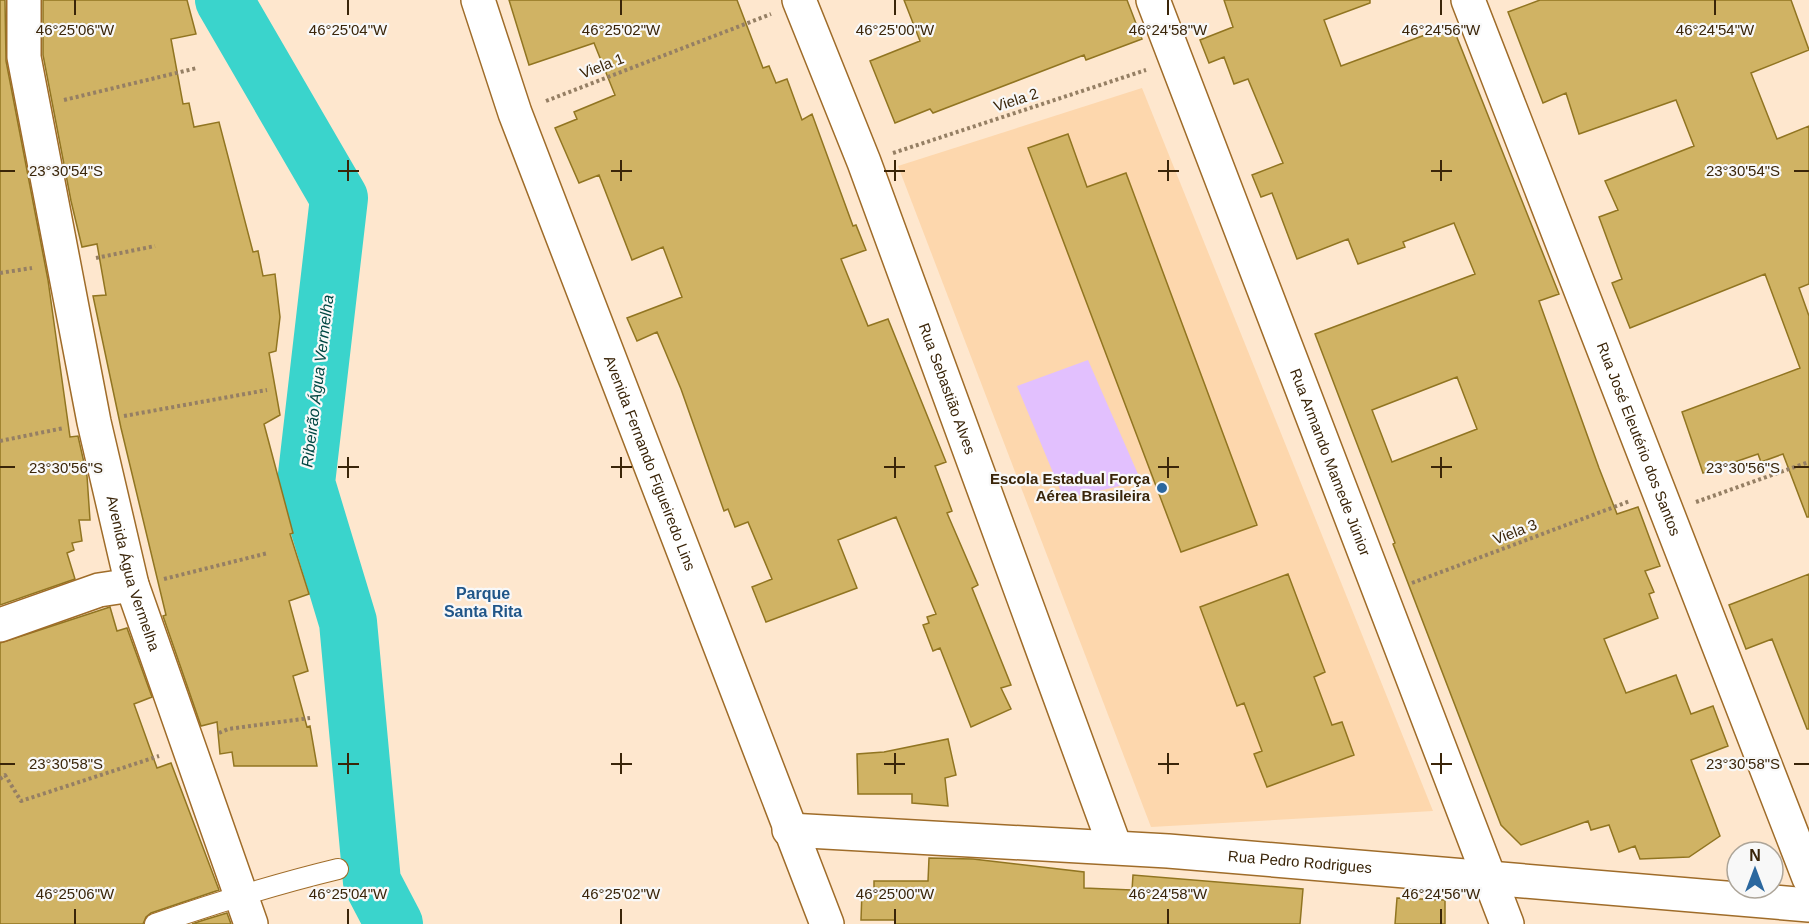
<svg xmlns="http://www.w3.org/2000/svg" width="1809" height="924" font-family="Helvetica,sans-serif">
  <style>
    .built { fill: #fdd7ad }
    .green { fill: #e2c0fe }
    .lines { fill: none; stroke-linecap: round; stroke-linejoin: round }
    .river { stroke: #3ad4cc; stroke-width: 58 }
    .building { fill: #d0b364; stroke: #917521; stroke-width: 1.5; fill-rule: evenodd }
    .lane-casing { stroke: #9f6c29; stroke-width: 22 }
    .street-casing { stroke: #9f6c29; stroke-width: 36 }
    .path { stroke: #957f64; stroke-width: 4; stroke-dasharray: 3 3; stroke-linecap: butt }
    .lane { stroke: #fff; stroke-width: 20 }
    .street { stroke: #fff; stroke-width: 33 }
    .ticks { fill: none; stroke: #3a2509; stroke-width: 2 }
    .poi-dot { fill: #2b679e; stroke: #f8f8f8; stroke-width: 2 }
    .labels { text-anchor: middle; stroke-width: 4.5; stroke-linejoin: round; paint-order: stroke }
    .street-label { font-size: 15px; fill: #3a2509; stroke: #f8f8f8 }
    .poi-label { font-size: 15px; font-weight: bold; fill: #3a2509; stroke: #f8f8f8; text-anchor: end }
    .water-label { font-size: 16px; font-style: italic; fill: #004743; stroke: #f8f8f8 }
    .neighbourhood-label { font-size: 16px; font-weight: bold; fill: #205688; stroke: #f8f8f8 }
    .ticks-label { font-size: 15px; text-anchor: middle; fill: #3a2509; stroke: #f8f8f8; stroke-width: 4.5; stroke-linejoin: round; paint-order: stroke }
  </style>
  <rect width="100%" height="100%" fill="#fee7ce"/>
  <path class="built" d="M1142,88L1433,811L1151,827L898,166Z"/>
  <path class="green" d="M1088,360L1141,481L1064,499L1017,386Z"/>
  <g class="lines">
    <path class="river" d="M224,0L339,198L306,483L348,622L372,882L394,924"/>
  </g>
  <path class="building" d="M0,0H5L6,61L48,280L70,437L78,436L87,476L90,520H79L82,541L72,543L74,550L67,553L75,579L0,605Z
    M43,0H187L196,34L171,39L183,104L189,103L194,127L219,122L253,252L258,251L263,276L275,274L280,317L276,351L269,353L280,415L264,424L293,533L290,534L309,594L289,601L308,671L293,676L307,727L310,726L317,766H234L232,752L220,754L217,722L201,726L163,616L166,615L121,428L93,296L106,295L97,244L82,247L71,201L43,55Z
    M509,0H737L763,68L769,66L776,83L787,79L802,120L812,114L853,226L856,225L866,250L841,259L868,326L888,319L946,462L935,466L952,511L947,513L978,585L972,588L1011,685L1001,688L1011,709L971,727L940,648L933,651L923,625L929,623L927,617L936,614L896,517L838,540L857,588L766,622L752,587L772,579L748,522L735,527L728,509L724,511L681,389L657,332L637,341L627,318L682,297L663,247L632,260L599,175L579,183L555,128L577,119L574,112L615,95L594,43L529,65Z
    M904,0H1127L1142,39L1086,60L1084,55L933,113L930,109L895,123L870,61L920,41Z
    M1224,0H1370V3L1324,20L1341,66L1452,25L1559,294L1539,301L1599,468L1617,514L1638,507L1660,566L1645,571L1654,592L1649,594L1658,618L1604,639L1626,693L1676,675L1691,714L1713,706L1728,746L1691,760L1720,836L1689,857L1640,859L1635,846L1619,852L1609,825L1591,830L1588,821L1521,845L1501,825L1393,544L1395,543L1315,334L1475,274L1454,223L1403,242L1405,247L1358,264L1348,239L1297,259L1272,193L1261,197L1252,175L1283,163L1248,79L1234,84L1224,57L1209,63L1200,40L1233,27ZM1457,377L1477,429L1392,462L1372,410Z
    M1540,0H1791L1809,50L1751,73L1777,139L1809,126V284L1799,288L1809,316V517H1807L1783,454L1761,462L1758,454L1703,473L1682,412L1800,368L1765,274L1630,328L1612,283L1622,279L1599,217L1618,210L1605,181L1694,146L1676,100L1579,134L1566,93L1543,103L1508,12Z
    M1068,134L1087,187L1126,173L1257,525L1181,552L1028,148Z
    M1288,574L1325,672L1314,677L1332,725L1342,722L1354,755L1267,787L1254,754L1262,751L1244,703L1237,706L1200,607Z
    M1809,574V729H1807L1772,639L1746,649L1729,605Z
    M110,607L117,631L127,628L152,697L134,704L157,768L171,763L219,890L151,913L146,917L143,924H0V643Z
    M948,739L956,775L945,778L948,806L912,803V794H858L857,754L884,752Z
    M929,858L973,859L1084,872V888L1132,890L1133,875L1303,889L1300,924H895V920H861L862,891H874V881H928Z
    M1397,898L1445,900V924H1395Z
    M227,913L231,924H192L204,920Z"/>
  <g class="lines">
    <defs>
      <path id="lane" d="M155,924C215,903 276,884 338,869"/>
      <g id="street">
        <path id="s1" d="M24,0V57L94,422L132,585L251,924"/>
        <path id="s2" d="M478,0L515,113L827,924"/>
        <path id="s3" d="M799,0L864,162L1115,847"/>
        <path id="s4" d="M1153,0L1507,924"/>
        <path id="s5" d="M1468,0L1809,878"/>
        <path d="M0,625L99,590L132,585"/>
        <path id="s6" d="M789,830L1168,851L1809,905"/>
      </g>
    </defs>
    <use href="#lane" class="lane-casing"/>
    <use href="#street" class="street-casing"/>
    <path class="path" d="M64,100L197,68
      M546,101L771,14
      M893,153L1146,70
      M96,258L155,246
      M0,273L32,268
      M124,416L267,390
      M0,441L64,428
      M1696,502L1809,462
      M164,579L268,553
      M1412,583L1630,501
      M219,733L228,729L310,718
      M0,779L5,775L21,801L159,756"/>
    <use href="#lane" class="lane"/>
    <use href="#street" class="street"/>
  </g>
  <path class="ticks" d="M75,0V15M348,0V15M621,0V15M895,0V15M1168,0V15M1441,0V15M1715,0V15M348,160V181M621,160V181M895,160V181M1168,160V181M1441,160V181M0,171H15M338,171H359M611,171H632M884,171H905M1158,171H1179M1431,171H1452M1794,171H1809M348,457V478M621,457V478M895,457V478M1168,457V478M1441,457V478M0,467H15M338,467H359M611,467H632M884,467H905M1158,467H1179M1431,467H1452M1794,467H1809M348,753V774M621,753V774M895,753V774M1168,753V774M1441,753V774M0,764H15M338,764H359M611,764H632M884,764H905M1158,764H1179M1431,764H1452M1794,764H1809M75,909V924M348,909V924M621,909V924M895,909V924M1168,909V924M1441,909V924"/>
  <circle class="poi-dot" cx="1162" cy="488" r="6"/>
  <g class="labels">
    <g class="street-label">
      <text transform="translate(602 66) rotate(-21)" y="5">Viela 1</text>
      <text transform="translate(1016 100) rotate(-18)" y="5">Viela 2</text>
      <text dy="5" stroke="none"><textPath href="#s3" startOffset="416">Rua Sebastião Alves</textPath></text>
      <text dy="5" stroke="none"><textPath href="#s5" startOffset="471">Rua José Eleutério dos Santos</textPath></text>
      <text dy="5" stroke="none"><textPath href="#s4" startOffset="495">Rua Armando Mamede Júnior</textPath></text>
      <text dy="5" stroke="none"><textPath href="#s2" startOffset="494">Avenida Fernando Figueiredo Lins</textPath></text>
      <text transform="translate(1515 532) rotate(-21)" y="5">Viela 3</text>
      <text dy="5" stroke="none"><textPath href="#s1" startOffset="585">Avenida Água Vermelha</textPath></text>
      <text dy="5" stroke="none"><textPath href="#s6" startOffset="512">Rua Pedro Rodrigues</textPath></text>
    </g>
    <g class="poi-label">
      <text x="1150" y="484">Escola Estadual Força<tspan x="1150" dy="17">Aérea Brasileira</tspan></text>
    </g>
    <g class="water-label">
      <text transform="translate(317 381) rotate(-83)" y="6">Ribeirão Água Vermelha</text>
    </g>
    <g class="neighbourhood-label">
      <text x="483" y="599">Parque<tspan x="483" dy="18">Santa Rita</tspan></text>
    </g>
  </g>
  <g class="ticks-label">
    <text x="75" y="35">46°25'06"W</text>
    <text x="348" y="35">46°25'04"W</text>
    <text x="621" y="35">46°25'02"W</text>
    <text x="895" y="35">46°25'00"W</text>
    <text x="1168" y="35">46°24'58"W</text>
    <text x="1441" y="35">46°24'56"W</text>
    <text x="1715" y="35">46°24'54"W</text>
    <text x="66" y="176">23°30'54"S</text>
    <text x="1743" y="176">23°30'54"S</text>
    <text x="66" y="473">23°30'56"S</text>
    <text x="1743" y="473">23°30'56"S</text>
    <text x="66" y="769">23°30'58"S</text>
    <text x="1743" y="769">23°30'58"S</text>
    <text x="75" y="899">46°25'06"W</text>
    <text x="348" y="899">46°25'04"W</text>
    <text x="621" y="899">46°25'02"W</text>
    <text x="895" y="899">46°25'00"W</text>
    <text x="1168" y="899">46°24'58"W</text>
    <text x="1441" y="899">46°24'56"W</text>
  </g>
  <g transform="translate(1755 870)"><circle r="28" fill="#f8f8f8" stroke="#aca498" stroke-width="1.5"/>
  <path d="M0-4.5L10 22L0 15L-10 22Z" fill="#2b679e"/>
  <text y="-9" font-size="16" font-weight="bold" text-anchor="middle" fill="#3a2509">N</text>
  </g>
</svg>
